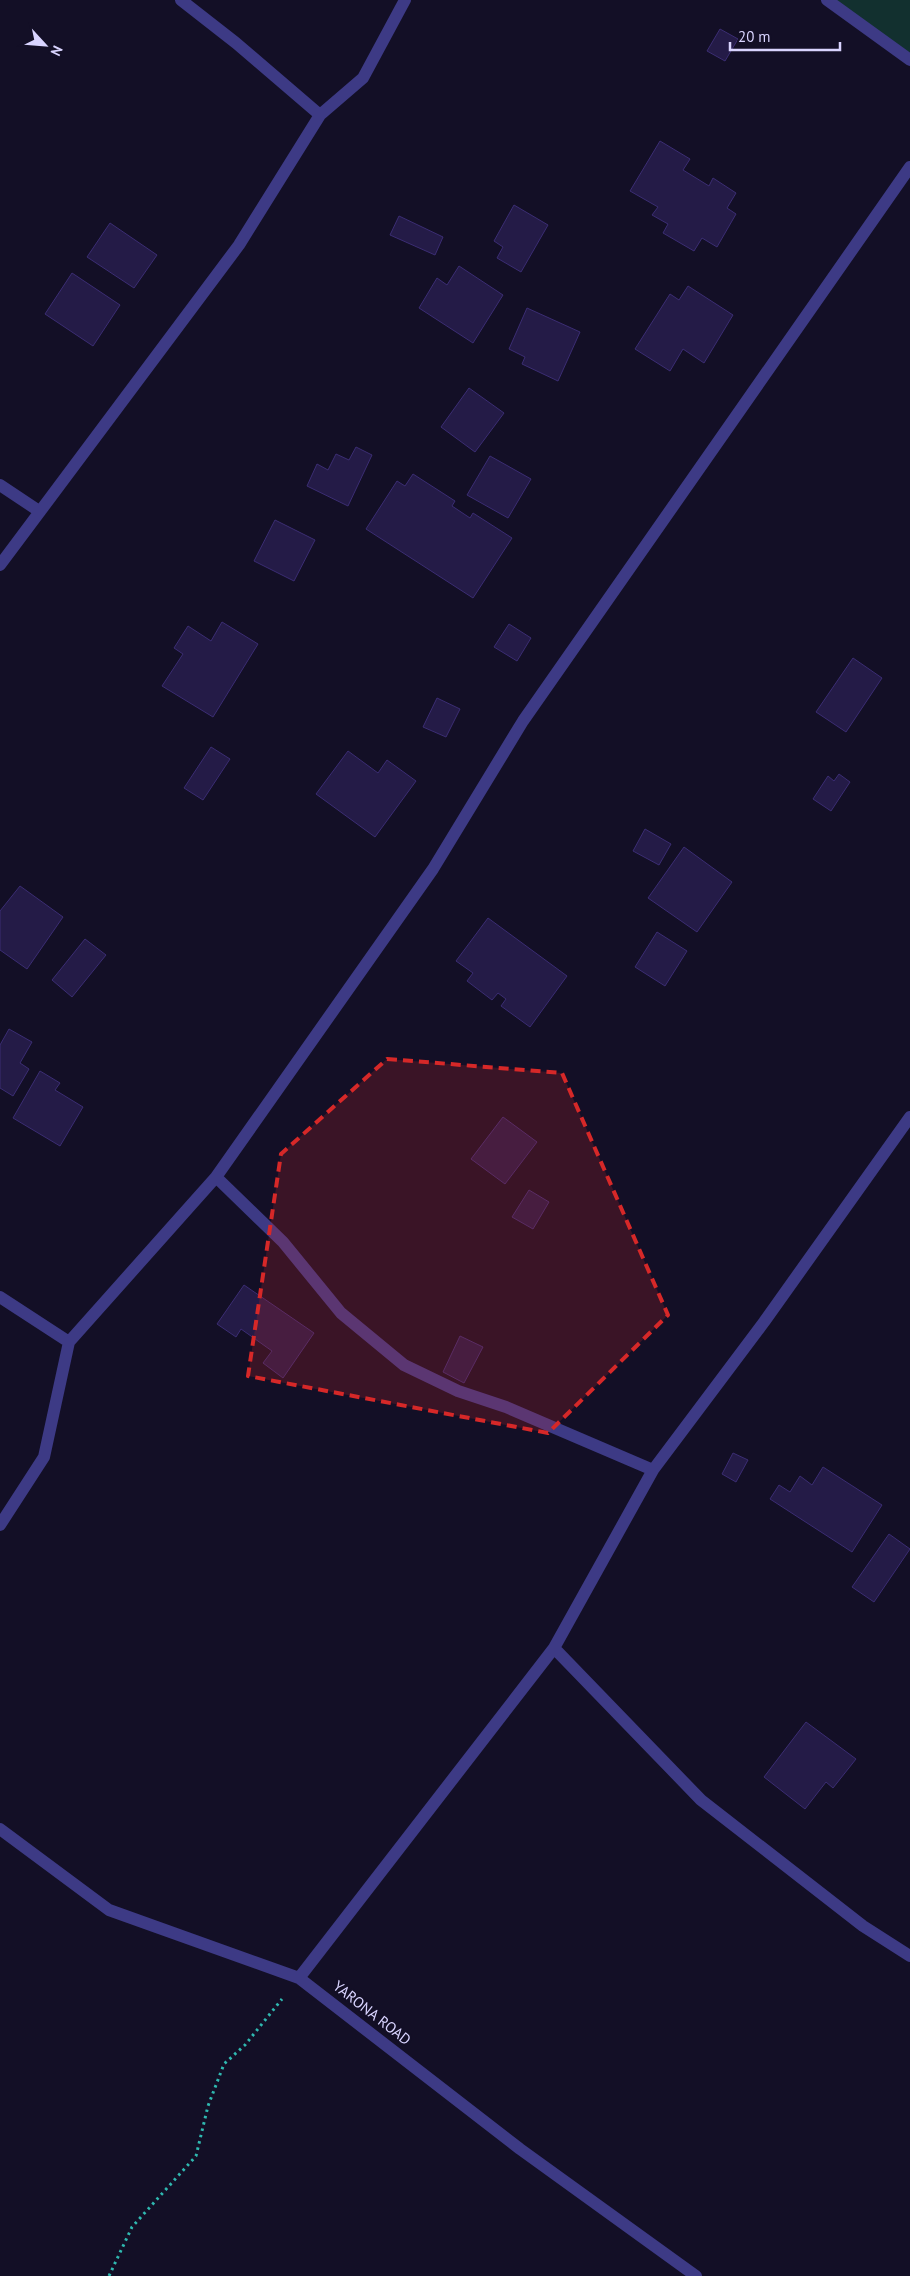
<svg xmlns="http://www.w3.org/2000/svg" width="910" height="2276" font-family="'PT Sans',sans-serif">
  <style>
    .green { fill: #12302f }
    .building { fill: #241b47; stroke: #3b2d73 }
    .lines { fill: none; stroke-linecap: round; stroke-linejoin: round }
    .path { stroke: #2fb8b0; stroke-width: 3; stroke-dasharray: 2.5 4; stroke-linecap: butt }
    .minor { stroke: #3d3a85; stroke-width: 12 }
    .marked { fill: #d62828; fill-opacity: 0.2; stroke: #d62828; stroke-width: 4; stroke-dasharray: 10 6; stroke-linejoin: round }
    .labels { text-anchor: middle; stroke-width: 4; stroke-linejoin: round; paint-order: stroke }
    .street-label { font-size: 15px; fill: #d9d4ff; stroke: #130f26 }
  </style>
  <rect width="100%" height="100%" fill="#130f26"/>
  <path class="green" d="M822,0H910V60Z"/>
  <path class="building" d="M720,29L738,39L725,61L707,51Z
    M660,141L690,159L683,170L709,186L713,178L736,193L727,208L736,214L717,247L702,238L694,251L663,233L668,224L652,215L658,207L630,191Z
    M514,205L548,225L521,272L497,258L503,247L494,241Z
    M399,216L443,237L435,255L390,235Z
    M110,223L157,255L134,288L87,257Z
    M459,266L503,295L473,343L419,308L437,278L447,285Z
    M72,273L120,305L93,346L45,314Z
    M688,286L733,315L704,363L683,349L670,371L635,349L670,294L679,300Z
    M527,308L580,332L558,381L522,364L525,357L509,349Z
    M469,388L504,413L475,452L441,427Z
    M356,447L372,455L348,506L307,486L317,464L328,470L336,454L349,460Z
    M490,456L531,479L508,518L467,495Z
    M413,474L455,501L452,506L470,518L473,513L512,538L473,598L366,529L397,481L405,486Z
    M275,520L315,540L294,581L254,561Z
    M222,622L258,644L213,717L162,686L183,654L174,648L188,626L211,641Z
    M509,624L531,638L517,661L494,647Z
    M853,658L882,678L846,732L816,712Z
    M437,698L460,709L446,737L423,727Z
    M211,747L230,759L203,800L184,788Z
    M348,751L378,773L387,760L416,781L375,837L316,794Z
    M839,774L850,782L831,811L813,799L828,776L834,781Z
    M645,829L671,844L659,865L633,851Z
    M684,847L732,882L697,932L648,898Z
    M20,886L63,917L27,969L0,950V911Z
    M488,918L567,976L530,1027L501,1006L506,999L498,993L492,1000L467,981L473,973L456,961Z
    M657,932L687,951L665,986L635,967Z
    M85,939L106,955L72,997L52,980Z
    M9,1029L32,1042L20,1063L29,1069L13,1096L0,1088V1045Z
    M40,1071L60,1083L55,1090L83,1107L60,1146L13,1118Z
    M503,1117L537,1142L505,1184L471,1159Z
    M529,1190L549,1202L533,1229L512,1217Z
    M244,1285L314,1333L283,1378L263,1363L272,1351L241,1329L236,1337L217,1324Z
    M460,1336L483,1347L464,1383L443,1372Z
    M733,1453L748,1460L736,1482L722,1474Z
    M823,1467L882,1505L852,1552L770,1499L779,1485L790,1492L800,1476L812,1485Z
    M889,1534L910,1549L874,1602L852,1587Z
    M806,1722L856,1759L833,1788L826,1782L805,1809L764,1777Z"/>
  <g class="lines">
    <path class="path" d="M109,2276L132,2227L196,2156L208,2106L224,2064L245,2045L282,1999"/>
    <path class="minor" d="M181,0L236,43L320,115
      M827,0L910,60
      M0,485L39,511
      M0,565L239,245L320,115L363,78L405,0
      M216,1177L283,1242L341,1313L404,1365L458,1391L506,1407L653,1470
      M0,1297L69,1342
      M0,1525L44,1457L69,1342L216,1177L433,869L523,721L910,167
      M554,1648L701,1800L863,1926L910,1956
      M0,1829L109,1910L299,1978L520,2149L696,2276
      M299,1978L554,1648L653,1470L764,1322L910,1117"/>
  </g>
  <path class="marked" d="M387,1059L562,1073L668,1315L548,1433L248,1376L281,1154Z"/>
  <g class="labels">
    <g class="street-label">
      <text transform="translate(372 2013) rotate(38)" y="5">YARONA ROAD</text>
    </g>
  </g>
  <g transform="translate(45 45) rotate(116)" stroke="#130f26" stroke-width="4" paint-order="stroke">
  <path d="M0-4L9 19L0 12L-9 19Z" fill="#d9d4ff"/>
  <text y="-8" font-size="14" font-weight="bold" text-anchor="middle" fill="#d9d4ff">N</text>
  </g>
  <path d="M730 42v8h110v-8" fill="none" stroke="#d9d4ff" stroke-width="2.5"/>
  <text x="738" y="42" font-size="15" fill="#d9d4ff" stroke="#130f26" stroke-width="4" paint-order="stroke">20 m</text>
</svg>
